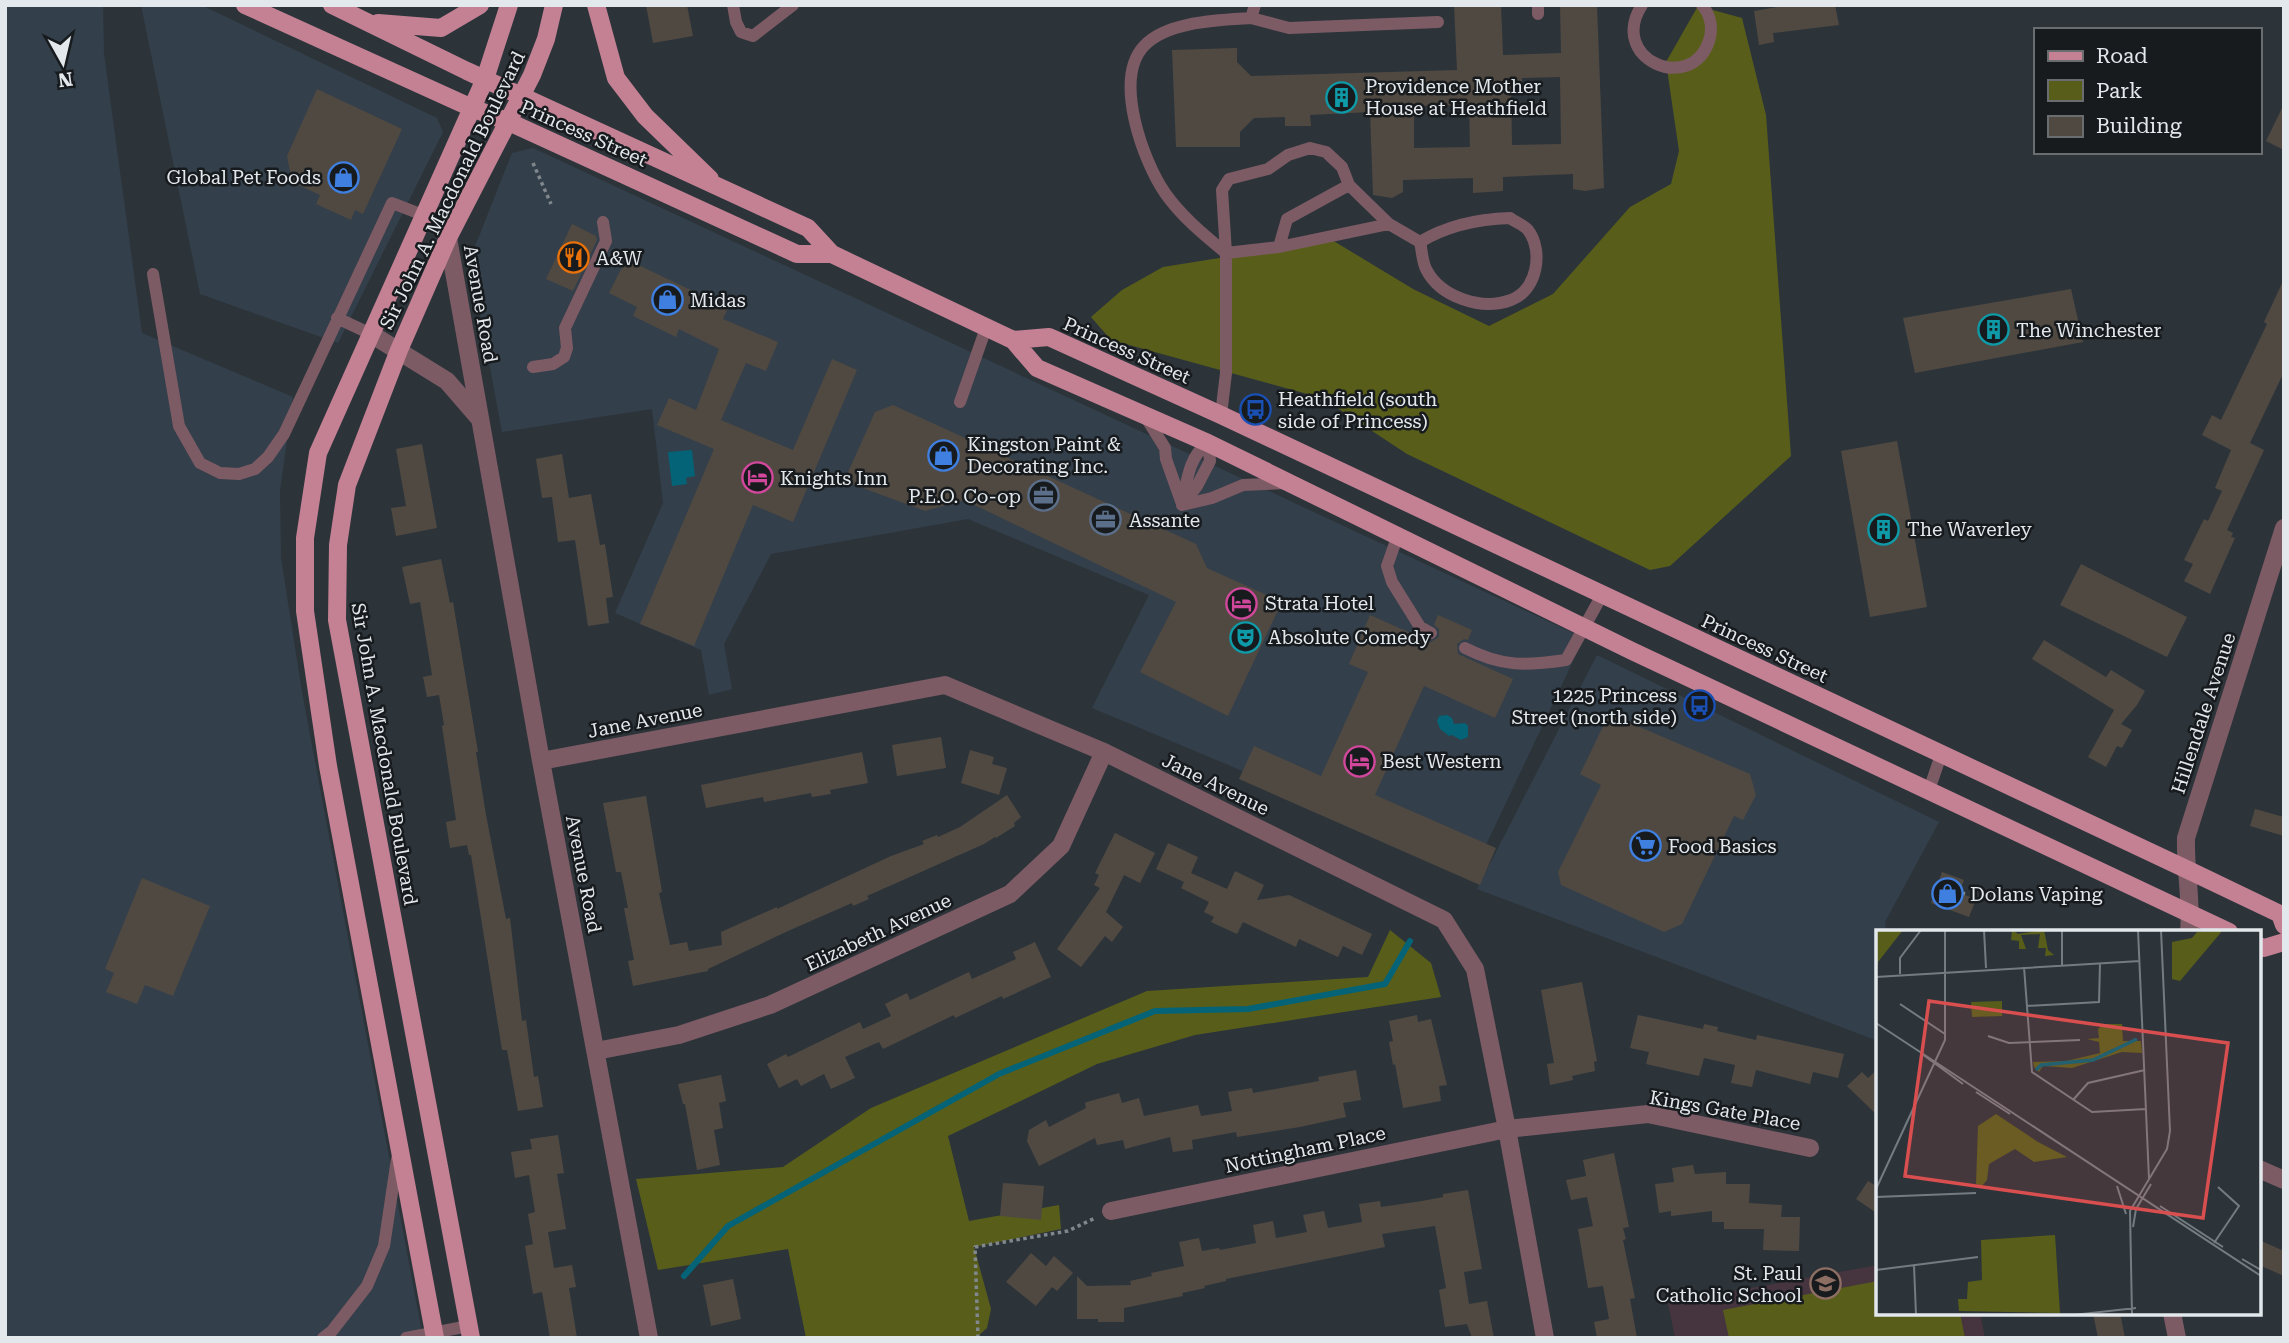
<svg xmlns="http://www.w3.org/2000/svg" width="2289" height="1343" font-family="'Roboto Serif',serif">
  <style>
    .built { fill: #333f4a }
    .education { fill: #46343f }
    .green { fill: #585e1a }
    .water { fill: #046376 }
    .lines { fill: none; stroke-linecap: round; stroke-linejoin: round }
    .stream { stroke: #046376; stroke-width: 6 }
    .building { fill: #504942; fill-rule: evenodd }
    .path { stroke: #81888d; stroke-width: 3.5; stroke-dasharray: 3.5 3.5; stroke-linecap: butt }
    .service { stroke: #7d5b64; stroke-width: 12 }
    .minor { stroke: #7d5b64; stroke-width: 18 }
    .primary { stroke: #c48194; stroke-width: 18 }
    .labels { text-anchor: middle; stroke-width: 5; stroke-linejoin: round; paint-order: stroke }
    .poi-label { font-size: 19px; fill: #e3e8ec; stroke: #171b1e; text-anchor: start }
    .street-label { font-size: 19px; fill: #e3e8ec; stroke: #171b1e }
    .inset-river { fill: none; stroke: #046376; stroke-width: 3.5 }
    .inset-road { fill: none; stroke: #757c81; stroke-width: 2 }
    .view { fill: #d94e4f; fill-opacity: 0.15; stroke: #d94e4f; stroke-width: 3.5 }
    .inset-edge { fill: none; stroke: #e3e8ec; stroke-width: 3.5 }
  </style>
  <rect width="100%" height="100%" fill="#2c343a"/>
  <path class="built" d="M5,5H103L104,54L142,333L293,397L280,490L281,558L302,692L423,1338H5Z
    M141,5H201L437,118L443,132L338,343L200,294Z
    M533,148L1584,638L1475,868L1092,708L1149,595L968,519L771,554L724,644L732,689L709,695L701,650L615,613L663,503L652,409L502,432L470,259L512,153Z
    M1597,655L1939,822L1885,922L1886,932H1878V1041L1477,889Z"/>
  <path class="education" d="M1878,1265V1313H1980L1985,1338H1675L1668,1303Z"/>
  <path class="green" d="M1698,6L1742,18L1766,115L1791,456L1670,566L1650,570L1407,454L1322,398L1111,340L1091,317L1122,290L1163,267L1332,240L1413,289L1489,326L1553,294L1630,207L1671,184L1679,151L1666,62Z
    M1390,930L1431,963L1441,997L1195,1035L1097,1064L948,1136L969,1221L1059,1205L1061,1229L974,1247L991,1309L987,1328L976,1338H806L788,1249L658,1270L636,1179L783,1167L871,1108L1147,991L1368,977Z
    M1878,1281V1313H1960L1965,1338H1729L1723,1310Z"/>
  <path class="water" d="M692,450L695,476L686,478L687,484L672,486L668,452Z
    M1447,715L1452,718L1454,724L1465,723L1468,726V737L1461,740L1452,735L1449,736L1440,729L1437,721L1439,716Z"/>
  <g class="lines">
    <path class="stream" d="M684,1276L728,1226L999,1074L1155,1011L1248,1009L1385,984L1410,941"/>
  </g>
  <path class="building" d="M646,5H687L693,36L653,43Z
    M1454,5H1501L1503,55L1561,53L1560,5H1597L1604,188L1585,191L1573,189V174L1503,177V191L1473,193V178L1403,180V192L1392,198L1373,195L1370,112L1310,115L1311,126H1285V117L1254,118L1240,132V147H1176L1172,50L1237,48V62L1251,76L1457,70ZM1560,77L1561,144L1512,145L1511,89H1522V78ZM1469,105L1470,147L1414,148V106Z
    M1788,5H1835L1839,25L1773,33L1774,42L1759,45L1754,11Z
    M317,89L402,129L363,214L355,210L351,220L316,204L320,195L292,182L287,156Z
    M2284,104V150L2266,141Z
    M572,224L596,236L597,240L573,291L546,279Z
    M626,259L728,308L723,319L778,342L766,371L746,363L721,420L793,450L832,359L857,370L793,522L753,505L694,646L640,624L714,449L657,425L669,398L696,410L719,349L679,329L676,337L633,316L637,307L609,293Z
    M2284,279V372L2250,443L2264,450L2227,530L2233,533L2231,537L2235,538L2210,594L2184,581L2193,564L2184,560L2204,519L2208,521L2222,491L2215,488L2231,450L2202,435L2212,415L2221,420L2267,324L2264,322Z
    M2071,289L2083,342L1915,373L1903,318Z
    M893,405L1196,544L1207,568L1282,602L1228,716L1140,672L1176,602L964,500L925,511L844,481L875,412Z
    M1897,441L1927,607L1870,617L1841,451Z
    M422,444L437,528L396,536L391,508L406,506L396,449Z
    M562,454L569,498L591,494L600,545L605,544L613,597L606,598L609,623L588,626L575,540L558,542L552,497L542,498L536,459Z
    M441,559L450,603L453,602L478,752H476L486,815L506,919L510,918L522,1021L526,1020L534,1077L538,1076L543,1107L518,1111L507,1050H502L471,855H469L467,845L450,848L446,822L456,820L442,726L444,725L439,695L427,697L423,677L432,675L420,602L410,604L402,567Z
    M2081,564L2187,617L2167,657L2060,605Z
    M1370,615L1431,642L1439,637V629L1434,625L1438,615L1472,630L1468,640L1464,639L1457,644L1458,654L1513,679L1495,718L1424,686L1375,795L1496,848L1480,885L1239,779L1254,746L1321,776L1368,672L1349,664Z
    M2044,640L2106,677L2111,670L2145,691L2137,705L2121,724L2132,730L2122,748L2117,746L2106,767L2088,757L2114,710L2032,659Z
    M1609,714L1750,774L1756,795L1743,820L1734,816L1682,924L1664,932L1561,885L1558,872L1601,785L1580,774Z
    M941,737L946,768L897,776L892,745Z
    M970,750L994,757L992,764L1007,768L999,795L961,783Z
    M862,752L868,783L830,790L831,794L812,797L811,793L764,802L763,797L706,808L701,785Z
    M1007,795L1021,817L1014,823L1015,826L996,838L995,837L984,844L867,896L869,899L853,906L852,903L788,931L708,969V971L633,986L628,961L634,960L624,908H628L621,872H616L603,803L646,796L662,892L659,893L670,945L687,942L689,951L722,945L721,932L777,907V909L891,856L924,844L922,841L937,835L938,837L960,827Z
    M2255,809L2284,817V836L2250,826Z
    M1115,833L1155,853L1140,883L1124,875L1106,912L1123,927L1112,942L1105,936L1081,967L1057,949L1100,888L1094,885L1099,875L1095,873Z
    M1168,843L1198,857L1191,873L1227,889L1235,871L1264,885L1257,900L1289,895L1372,934L1362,955L1343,946L1338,957L1299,939L1296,947L1243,922L1237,934L1211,922L1214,917L1204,912L1209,902L1181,888L1184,882L1156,869Z
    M1942,872L1964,880L1959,893L1976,899L1969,917L1931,903Z
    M142,878L210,906L173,996L145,985L137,1004L106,992L114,973L105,969Z
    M1035,942L1051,977L1003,999L1002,996L955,1018L954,1015L883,1049L879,1042L845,1057L855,1078L831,1089L824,1074L801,1086L797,1079L779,1088L767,1064L786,1054L788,1057L860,1022L863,1029L891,1016L885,1004L907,993L910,1000L969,972L972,979L1016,959L1013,952Z
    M1582,982L1597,1061L1594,1062L1595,1071L1572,1076L1573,1080L1550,1085L1547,1064L1554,1063L1541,990Z
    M1417,1015L1418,1022L1431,1019L1447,1085L1439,1086L1441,1101L1403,1108L1395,1064L1393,1065L1389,1042L1393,1041L1389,1021Z
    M1638,1015L1703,1029L1704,1024L1718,1027L1717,1031L1756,1040L1757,1035L1844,1054L1838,1078L1813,1072L1810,1084L1756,1070L1752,1087L1731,1083L1735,1065L1704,1058L1699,1076L1646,1064L1649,1052L1630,1048Z
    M1878,1069V1116L1847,1086L1862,1072L1868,1078Z
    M1356,1070L1361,1100L1343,1103L1346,1117L1300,1127L1237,1137L1236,1132L1192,1140L1193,1149L1173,1152L1170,1137L1125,1149L1123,1140L1097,1145L1095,1138L1039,1166L1027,1141L1029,1130L1046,1120L1049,1127L1086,1108L1085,1103L1087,1102L1119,1093L1122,1103L1139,1098L1144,1116L1198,1105L1201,1116L1232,1111L1228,1092L1252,1088L1253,1093L1319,1081L1318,1077Z
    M721,1075L726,1101L719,1103L723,1128L714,1130L720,1165L697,1170L685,1104H683L678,1084Z
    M558,1135L564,1173L557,1174L566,1229L548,1232L554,1268L572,1265L576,1287L569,1288L577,1338H550L542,1292L533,1294L525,1246L533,1244L528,1214L535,1212L529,1175L515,1178L511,1152L532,1149L530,1139Z
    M1614,1153L1629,1227L1623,1228L1626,1239L1623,1240L1635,1298L1630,1299L1637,1338H1597L1594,1322L1609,1319L1603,1286L1588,1288L1578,1229L1593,1226L1587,1197L1571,1200L1566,1180L1586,1176L1583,1160Z
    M1693,1165L1695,1174L1726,1172V1184H1750L1749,1203L1782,1205L1781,1217H1800L1799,1251L1763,1250L1764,1229H1724V1222H1712V1211L1671,1216V1211L1659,1213L1655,1184L1674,1182L1672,1168Z
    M1868,1181L1878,1187V1214L1856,1199Z
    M1003,1183L1044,1186L1041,1220L1000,1216Z
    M1468,1190L1482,1269L1464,1272L1469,1304L1487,1301L1494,1338H1472L1467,1324L1445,1327L1439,1290L1446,1288L1435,1226L1382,1234L1385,1247L1226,1279V1281L1204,1286L1205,1288L1182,1293L1183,1296L1124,1308V1322H1098V1319H1077V1276L1087,1286L1131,1285L1130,1281L1152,1276L1151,1273L1184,1266L1179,1242L1199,1238L1202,1251L1219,1248L1220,1250L1256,1243L1253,1225L1273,1221L1276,1238L1307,1232L1303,1215L1324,1211L1328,1228L1362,1222L1359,1204L1380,1201L1381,1207L1422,1201L1443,1197V1194Z
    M2259,1240L2284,1251V1276L2259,1265Z
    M1031,1253L1046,1266L1054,1256L1073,1273L1057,1291L1052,1287L1036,1306L1006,1282Z
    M733,1279L741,1319L711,1326L703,1285Z
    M2093,1313H2120L2125,1338H2098Z"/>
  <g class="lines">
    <path class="path" d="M533,163L551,204
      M1963,895L1964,890
      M978,1338L975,1247L1068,1231L1095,1218"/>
    <path class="service" d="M733,5L736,22L741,32L753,36L793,5
      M1538,5V14
      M1642,5C1607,59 1691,95 1709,41C1713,29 1711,15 1702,5
      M1251,18L1289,28L1438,22
      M1510,218C1515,222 1524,225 1528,230C1544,251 1537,291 1511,300C1481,311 1440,297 1426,269C1422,261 1422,250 1420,242C1448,225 1477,219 1510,218Z
      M1389,224L1349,185L1342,167L1326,152L1310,148L1288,155L1268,169L1229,179L1222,190L1226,253L1279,247L1389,224L1420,242
      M1279,247L1287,219L1349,185
      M153,274L179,426L200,463L220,473L239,474L255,469L268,457L284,434L392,203L423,215
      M337,318L371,334
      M533,367L553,364L564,357L567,348L565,328L606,241L603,222
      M960,402L986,328
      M1221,415L1226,373V253C1204,235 1181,216 1165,193C1143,161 1113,79 1144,46C1167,21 1220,20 1251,18L1255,5
      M1145,416L1165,448L1166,459L1182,504
      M1208,443L1210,461L1197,486L1182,505C1187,482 1188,457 1208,443Z
      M1182,505L1212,498L1243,485L1286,483
      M1398,535L1387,566L1392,582L1420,627L1431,633
      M1465,648C1502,667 1526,666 1566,660L1602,595
      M1929,790L1941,755
      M323,1338L332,1331L367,1286L384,1246L397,1159
      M406,1338L469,1326"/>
    <path class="minor" d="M448,238L541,761L649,1338
      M371,334L447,381L479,418
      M541,761L945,685L1104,752L1444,920L1475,969L1507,1129L1545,1338
      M2189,932C2192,901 2185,870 2186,838L2284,528
      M596,1051L679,1035L770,1005L1010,894L1061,846L1104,752
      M2259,1169L2284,1180
      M1111,1211L1507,1129L1648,1114L1810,1148
      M2172,1313L2177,1338"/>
    <path class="primary" d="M245,5L472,108L509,122L797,254H832
      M332,5L467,71L808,228L832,254L1013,340L1037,368L1208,443L1632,651L2229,932
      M596,5L616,78L645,116L710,179
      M378,23L441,28L480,5
      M1013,340L1049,337L1221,415L2186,869L2280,914L2284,925
      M2259,946L2264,948L2284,942
      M435,1338L328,766L305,611V538L318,453L485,79L509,5
      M471,1338L337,620L338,545L347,485L399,350L448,238L532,75L546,39L554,5"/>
  </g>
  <defs>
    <symbol id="building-ring" viewBox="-11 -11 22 22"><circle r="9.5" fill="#171b1e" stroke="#0f9aa8" stroke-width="1.5"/><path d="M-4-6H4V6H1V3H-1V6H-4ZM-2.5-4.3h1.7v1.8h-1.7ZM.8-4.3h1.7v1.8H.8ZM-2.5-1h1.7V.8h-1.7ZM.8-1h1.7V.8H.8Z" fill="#0f9aa8"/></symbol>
    <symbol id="shop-ring" viewBox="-11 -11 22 22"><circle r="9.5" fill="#171b1e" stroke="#3f7fe0" stroke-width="1.5"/><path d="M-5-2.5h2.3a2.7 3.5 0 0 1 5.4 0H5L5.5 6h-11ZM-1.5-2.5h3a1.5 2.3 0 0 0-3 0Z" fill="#3f7fe0"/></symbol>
    <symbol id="restaurant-ring" viewBox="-11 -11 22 22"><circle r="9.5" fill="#171b1e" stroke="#e8710a" stroke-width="1.5"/><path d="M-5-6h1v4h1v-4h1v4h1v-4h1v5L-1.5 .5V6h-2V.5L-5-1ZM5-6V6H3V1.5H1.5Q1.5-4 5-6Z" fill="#e8710a"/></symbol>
    <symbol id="bus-ring" viewBox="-11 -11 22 22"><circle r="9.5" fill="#171b1e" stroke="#1a4fb4" stroke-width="1.5"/><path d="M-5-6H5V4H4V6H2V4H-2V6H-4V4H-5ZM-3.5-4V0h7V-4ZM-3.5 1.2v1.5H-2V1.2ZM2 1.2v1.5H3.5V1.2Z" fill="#1a4fb4"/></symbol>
    <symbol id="hotel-ring" viewBox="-11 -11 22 22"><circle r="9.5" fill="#171b1e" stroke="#d1479c" stroke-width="1.5"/><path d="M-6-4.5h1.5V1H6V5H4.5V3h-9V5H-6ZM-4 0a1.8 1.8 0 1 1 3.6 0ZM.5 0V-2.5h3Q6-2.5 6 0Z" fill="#d1479c"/></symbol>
    <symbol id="office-ring" viewBox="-11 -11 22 22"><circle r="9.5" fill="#171b1e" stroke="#5c6f8a" stroke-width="1.5"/><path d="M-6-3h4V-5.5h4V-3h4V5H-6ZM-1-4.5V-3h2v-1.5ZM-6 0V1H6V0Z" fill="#5c6f8a"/></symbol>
    <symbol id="theatre-ring" viewBox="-11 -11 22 22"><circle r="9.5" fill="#171b1e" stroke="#0f9aa8" stroke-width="1.5"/><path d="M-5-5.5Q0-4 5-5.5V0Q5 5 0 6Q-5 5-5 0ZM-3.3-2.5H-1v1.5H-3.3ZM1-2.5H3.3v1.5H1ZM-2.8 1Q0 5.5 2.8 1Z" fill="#0f9aa8"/></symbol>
    <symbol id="supermarket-ring" viewBox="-11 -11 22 22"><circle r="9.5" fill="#171b1e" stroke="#3f7fe0" stroke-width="1.5"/><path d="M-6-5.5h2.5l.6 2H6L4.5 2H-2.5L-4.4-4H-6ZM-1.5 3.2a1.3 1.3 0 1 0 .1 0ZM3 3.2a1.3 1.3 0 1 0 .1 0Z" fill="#3f7fe0"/></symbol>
    <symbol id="school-ring" viewBox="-11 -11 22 22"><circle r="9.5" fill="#171b1e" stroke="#8d6e63" stroke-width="1.5"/><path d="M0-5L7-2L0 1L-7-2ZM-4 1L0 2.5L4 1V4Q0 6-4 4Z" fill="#8d6e63"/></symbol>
  </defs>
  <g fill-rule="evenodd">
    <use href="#building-ring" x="1324" y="80" width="35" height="35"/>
    <use href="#shop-ring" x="326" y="160" width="35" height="35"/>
    <use href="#restaurant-ring" x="556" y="240" width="35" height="35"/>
    <use href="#shop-ring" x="650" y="282" width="35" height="35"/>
    <use href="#building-ring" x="1976" y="312" width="35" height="35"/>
    <use href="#bus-ring" x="1238" y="392" width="35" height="35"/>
    <use href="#shop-ring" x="926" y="438" width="35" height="35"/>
    <use href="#hotel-ring" x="740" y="460" width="35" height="35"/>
    <use href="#office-ring" x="1026" y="478" width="35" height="35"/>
    <use href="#office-ring" x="1088" y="502" width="35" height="35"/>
    <use href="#building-ring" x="1866" y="512" width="35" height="35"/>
    <use href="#hotel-ring" x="1224" y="586" width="35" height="35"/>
    <use href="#theatre-ring" x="1228" y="620" width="35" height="35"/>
    <use href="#bus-ring" x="1682" y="688" width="35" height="35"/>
    <use href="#hotel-ring" x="1342" y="744" width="35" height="35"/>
    <use href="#supermarket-ring" x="1628" y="828" width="35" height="35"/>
    <use href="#shop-ring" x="1930" y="876" width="35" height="35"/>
    <use href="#school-ring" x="1808" y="1266" width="35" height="35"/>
  </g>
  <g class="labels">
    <g class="poi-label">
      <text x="1365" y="93">Providence Mother<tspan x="1365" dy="22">House at Heathfield</tspan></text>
      <text x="321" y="184" text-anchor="end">Global Pet Foods</text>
      <text x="596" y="265">A&amp;W</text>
      <text x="690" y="307">Midas</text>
      <text x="2016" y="337">The Winchester</text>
      <text x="1278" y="406">Heathfield (south<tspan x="1278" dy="22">side of Princess)</tspan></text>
      <text x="967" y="451">Kingston Paint &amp;<tspan x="967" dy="22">Decorating Inc.</tspan></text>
      <text x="780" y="485">Knights Inn</text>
      <text x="1021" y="503" text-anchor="end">P.E.O. Co-op</text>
      <text x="1129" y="527">Assante</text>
      <text x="1907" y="536">The Waverley</text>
      <text x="1265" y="610">Strata Hotel</text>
      <text x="1268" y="644">Absolute Comedy</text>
      <text x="1677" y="702" text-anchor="end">1225 Princess<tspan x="1677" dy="22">Street (north side)</tspan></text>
      <text x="1382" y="768">Best Western</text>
      <text x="1668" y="853">Food Basics</text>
      <text x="1970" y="901">Dolans Vaping</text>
      <text x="1802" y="1280" text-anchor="end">St. Paul<tspan x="1802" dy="22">Catholic School</tspan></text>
    </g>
    <g class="street-label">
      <text transform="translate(584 133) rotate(24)" y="7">Princess Street</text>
      <text transform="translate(452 190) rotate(-64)" y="7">Sir John A. Macdonald Boulevard</text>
      <text transform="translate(481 304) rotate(80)" y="7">Avenue Road</text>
      <text transform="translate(1127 350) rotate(24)" y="7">Princess Street</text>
      <text transform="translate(1765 648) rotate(25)" y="7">Princess Street</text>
      <text transform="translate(2203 713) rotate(-72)" y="7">Hillendale Avenue</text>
      <text transform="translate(645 720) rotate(-11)" y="7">Jane Avenue</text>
      <text transform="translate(385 754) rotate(80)" y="7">Sir John A. Macdonald Boulevard</text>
      <text transform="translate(1216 784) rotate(26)" y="7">Jane Avenue</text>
      <text transform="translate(584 874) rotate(79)" y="7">Avenue Road</text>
      <text transform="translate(878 932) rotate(-25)" y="7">Elizabeth Avenue</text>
      <text transform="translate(1725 1110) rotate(10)" y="7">Kings Gate Place</text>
      <text transform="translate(1305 1149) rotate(-12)" y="7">Nottingham Place</text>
    </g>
  </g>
  <g transform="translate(1876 930)">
    <rect width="385" height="385" fill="#2c343a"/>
    <path d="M1,0H27L2,32L0,46ZM136,0L142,4L168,0L172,20L178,25L169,26L170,18H162L164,4L145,5L150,19H143V11L135,10ZM347,0L304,51L296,49V12L316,8L321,2ZM126,71V86L96,87L95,72ZM228,94H246L247,111H265L266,123L246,122L196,138L167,136L163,142L158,137L157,132L190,131L224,123L223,112L211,109L223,108L222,99ZM120,184L162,212L191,227L158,232L139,219L113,234L111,250L106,256L100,254L102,196ZM179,305L184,383L83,381L82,369H91L92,352L106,350L105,310Z" fill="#585e1a"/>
    <path class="inset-river" d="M160,140L165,135L217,130L261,109"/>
    <path class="inset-road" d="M108,0L110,38M186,0V35M262,0L273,249M148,37L156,142L216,182L270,179M24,44V28L45,0M0,47L264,31M24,74L69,104M150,76L223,72L224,34M0,93L385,346M112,106L133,113L204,110M46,124L87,154M100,162L134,184M197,170L212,153L269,140M241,256L250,284M0,259L69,110V0M0,267L100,263M284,276L347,317M257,297L260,279L275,254M338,313L363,276L342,257M366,329L385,340M38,335L40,385M0,340L102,327M197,385L260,378M256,385L254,281L291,219L294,201L285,0"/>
    <path class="view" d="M53,71L352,113L327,288L29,246Z"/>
    <rect width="385" height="385" class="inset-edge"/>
  </g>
  <rect width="2289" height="1343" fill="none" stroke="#e3e8ec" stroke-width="14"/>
  <rect x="2034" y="28" width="228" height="126" fill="#171b1e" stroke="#696d70" stroke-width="2"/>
  <rect x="2048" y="51" width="35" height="10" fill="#c48194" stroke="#696d70" stroke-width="2"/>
  <text x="2096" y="63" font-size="21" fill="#e3e8ec">Road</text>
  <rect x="2048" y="80" width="35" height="21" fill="#585e1a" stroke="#696d70" stroke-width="2"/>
  <text x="2096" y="98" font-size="21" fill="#e3e8ec">Park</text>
  <rect x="2048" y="116" width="35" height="21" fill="#504942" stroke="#696d70" stroke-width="2"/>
  <text x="2096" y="133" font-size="21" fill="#e3e8ec">Building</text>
  <g transform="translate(63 63) rotate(172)" stroke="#171b1e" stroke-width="5" paint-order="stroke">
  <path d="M0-5L12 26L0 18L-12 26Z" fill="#e3e8ec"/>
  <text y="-10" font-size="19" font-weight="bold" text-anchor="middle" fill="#e3e8ec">N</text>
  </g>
</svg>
